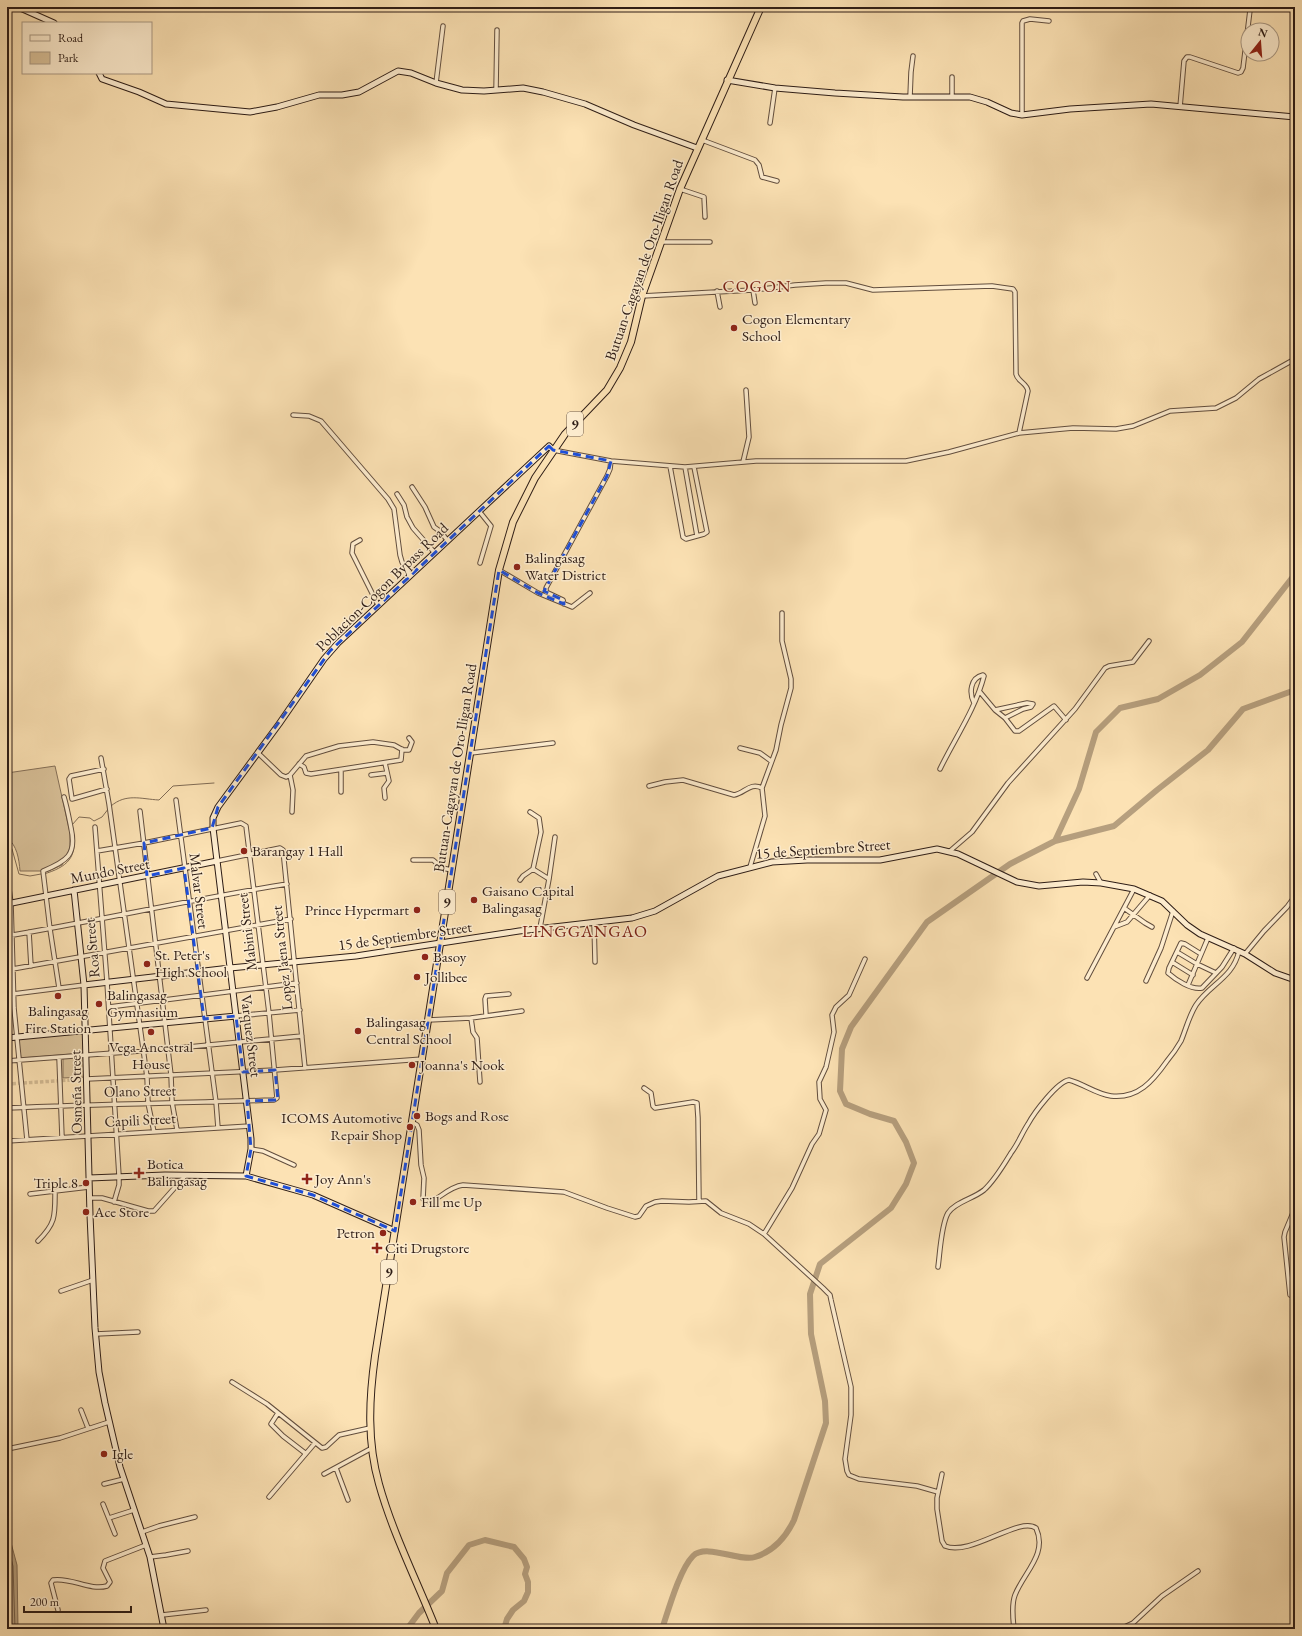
<svg xmlns="http://www.w3.org/2000/svg" width="1302" height="1636" font-family="'EB Garamond',serif">
  <style>
    .green { fill: #d9c199; stroke: #846f58 }
    .water { fill: #b69f7e; stroke: #806b54 }
    .lines { fill: none; stroke-linecap: round; stroke-linejoin: round }
    .shore { stroke: #725e4a; stroke-width: 1 }
    .stream { stroke: #806b54; stroke-width: 1 }
    .river { stroke: #b69f7e; stroke-width: 6 }
    .street-tunnel { stroke: #d3bb94; stroke-width: 3.5; stroke-dasharray: 3.5 2; stroke-linecap: butt }
    .street-casing { stroke: #624e3e; stroke-width: 5.5 }
    .secondary-casing { stroke: #2e1d16; stroke-width: 7 }
    .highway-casing { stroke: #2e1d16; stroke-width: 8 }
    .street { stroke: #fdecce; stroke-width: 3.5 }
    .secondary { stroke: #fdecce; stroke-width: 5 }
    .highway { stroke: #fce2b4; stroke-width: 6 }
    .marked { fill: none; stroke: #1d4ed8; stroke-width: 3; stroke-dasharray: 8 5; stroke-linejoin: round }
    .poi-dot { fill: #8f2418; stroke: #fdecce; stroke-width: 1.5 }
    .labels { text-anchor: middle; stroke-width: 3; stroke-linejoin: round; paint-order: stroke }
    .shield { fill: #fdecce; stroke: #6c5b4d; stroke-width: 1 }
    .shield-label { font-size: 14px; font-weight: bold; fill: #2e1d16 }
    .street-label { font-size: 15px; fill: #2e1d16; stroke: #fdecce }
    .poi-label { font-size: 15px; fill: #2e1d16; stroke: #fdecce; text-anchor: start }
    .quarter-label { font-size: 17px; letter-spacing: 1px; fill: #7a1f14; stroke: #fdecce }
  </style>
  <rect width="100%" height="100%" fill="#fce2b4"/>
  <filter id="stains"><feTurbulence type="fractalNoise" baseFrequency=".005" numOctaves="4"/><feColorMatrix values="0 0 0 0 .2 0 0 0 0 .09 0 0 0 0 .02 0 0 0 .5 -.17"/></filter>
  <radialGradient id="worn" r=".72"><stop offset=".6" stop-color="#630" stop-opacity="0"/><stop offset="1" stop-color="#630" stop-opacity=".3"/></radialGradient>
  <path class="green" d="M55,766L70,833V850L62,865L49,871H20C19,859 17,845 7,838V823L11,821L7,790V773Z
    M83,1033L84,1053L21,1058L18,1039Z
    M63,1058H84L85,1077L63,1078Z"/>
  <path class="water" d="M7,1528L17,1565L18,1629H7Z"/>
  <g class="lines">
    <path class="shore" d="M7,1544L13,1566L15,1629
      M7,1562L10,1629"/>
    <path class="stream" d="M111,806C126,793 141,799 159,800L173,786L214,783
      M73,829L72,825L79,817L90,818L94,821L102,817L109,808
      M7,841L12,849L19,874L30,876L41,874
      M44,874C67,867 78,858 73,832"/>
    <path class="river" d="M1055,841L1079,789L1096,732L1120,708L1158,699L1200,675L1242,642L1292,578L1295,576
      M407,1629L419,1613L442,1591L447,1573L469,1545L485,1540L514,1547L524,1559L527,1567L525,1574L528,1582V1592L524,1601L513,1610L507,1619L504,1629
      M664,1629L663,1626C669,1608 680,1569 693,1556C706,1543 740,1562 755,1557C774,1551 786,1537 794,1520L826,1423L825,1401L811,1334L810,1294L820,1264L891,1208L906,1184L914,1163L906,1142L894,1121L870,1114L846,1104L840,1091L842,1049L851,1027L927,922L1010,864L1055,841L1114,826L1157,790L1208,750L1243,709L1295,690"/>
    <path class="street-tunnel" d="M7,1084L87,1079"/>
    <defs>
      <path id="street" d="M952,77V97
        M436,83L443,26
        M496,90L497,30
        M910,97L911,72L913,56
        M1180,107L1184,61L1187,57H1190L1238,73L1241,72L1243,68L1250,10
        M1022,115V23L1023,21L1030,19L1049,21
        M770,123L775,88
        M702,140L755,160L759,165L762,177L777,181
        M680,189L704,197L705,217
        M661,242H710
        M753,290L755,303
        M717,291L720,307
        M642,296L753,290L795,285L826,283H846L873,290L992,286L1013,289L1015,292L1016,374C1018,382 1027,383 1028,391L1019,433
        M293,415L309,416L321,421L388,499L394,509L400,555L402,562L410,575
        M553,450L611,461L685,467L756,461H906L949,452L1019,433L1073,428L1116,429L1133,426L1170,411L1216,408L1236,398L1259,379L1295,359
        M743,462L749,437L746,390
        M670,466L683,537L686,539L704,534L707,532L694,467
        M685,467L697,536
        M412,487L425,507L434,527L441,532L447,540
        M397,494L404,505L407,517L413,528L434,552
        M479,511L491,526L480,563
        M360,540L353,544L352,553L378,605
        M499,570L538,593L572,607L590,593
        M564,604L563,600L546,592V588L607,476L610,469L611,461
        M980,692L995,710L1005,718L1015,731H1019L1054,706L1066,720
        M995,710L1027,703L1033,704L1031,707L1023,709L1005,718
        M740,748L760,753L771,761
        M258,753L281,775L286,777L290,775L306,756L339,746L373,742L394,745L403,750H409L412,742L409,738
        M471,753L553,743
        M101,758L109,804L147,1077L148,1103L154,1132
        M385,763L389,781L384,788L385,798
        M299,764L304,767L306,773L311,774L401,760L402,749
        M104,769L71,776L69,779L72,799L107,789
        M940,769C955,738 975,710 984,676L983,675C970,678 969,693 974,703
        M290,775L293,790L292,812
        M371,775L387,773
        M649,786L665,782L683,780L734,795C745,793 750,782 762,788
        M341,792V770
        M176,800L216,1102L218,1128
        M140,811L171,1075L172,1102L177,1130
        M95,827L107,982L119,1176V1185L114,1202
        M950,851L972,832L1008,783L1075,709L1105,668L1109,666L1133,662L1149,641
        M413,860H433L442,868L452,870
        M217,861L280,848L283,850L305,1068
        M750,867L765,816L762,788L776,750L781,725L791,688V679L782,641V613
        M533,869L549,879
        M1096,874L1101,883
        M520,880L523,876L533,869L541,832L539,818L530,812
        M8,882L11,903L14,1008L27,1140
        M1124,908L1145,923L1152,927
        M594,922L595,962
        M1114,927L1127,922L1150,895
        M540,928L549,879L555,837
        M29,932L31,966
        M7,936C101,920 193,899 287,884
        M1177,952L1197,964L1216,973
        M1201,954L1185,944L1181,943L1169,968L1168,973C1176,980 1191,990 1202,988L1222,967L1234,948
        M1245,954L1264,931L1287,907L1295,896
        M1172,962L1193,975
        M7,970L291,919
        M1087,978L1134,889
        M1146,981L1161,948L1173,911
        M1188,985L1208,938
        M59,988L50,929L43,871C67,861 77,855 71,828C69,818 67,807 64,797
        M13,994L84,985
        M109,1007L297,983
        M486,1015L485,999L486,996L509,994
        M236,1016L300,1010
        M471,1018L473,1032L477,1038L480,1082
        M428,1020L471,1018L522,1011
        M59,1058L62,1137
        M7,1061L167,1049L302,1036
        M87,1079L275,1070L423,1059
        M644,1088L651,1093L653,1106L655,1108L693,1102L697,1103L698,1118L699,1201
        M7,1108C96,1104 185,1103 274,1100L277,1098L269,1013L246,826L241,823L144,843L97,851
        M412,1122L417,1125L419,1130L421,1165L424,1178L423,1199L428,1202C437,1202 447,1187 463,1185L564,1192L607,1208L635,1217L639,1216L646,1206L655,1202L662,1201L689,1202L706,1201L721,1213L749,1224L764,1234L823,1288L830,1295L831,1300L851,1387V1415L845,1459L847,1471L849,1475L859,1479L917,1486L938,1492
        M7,1141L250,1126
        M251,1149L263,1151L294,1165
        M30,1194L55,1191
        M90,1198H102L148,1211H154L186,1175
        M764,1234L792,1188L812,1144L819,1134L826,1110L820,1099L819,1082L826,1067L834,1032L832,1015L836,1007L849,995L865,959
        M38,1241C56,1223 55,1216 55,1191L89,1187
        M938,1267C940,1253 941,1225 948,1213C955,1202 973,1199 984,1190C995,1180 1003,1166 1011,1153C1018,1144 1022,1133 1028,1124C1034,1113 1057,1082 1069,1080C1084,1084 1096,1094 1111,1096C1138,1099 1153,1081 1167,1061C1172,1055 1177,1048 1181,1041C1186,1029 1189,1016 1196,1005C1210,984 1233,978 1239,951
        M61,1291L93,1280
        M1290,1295L1284,1237L1285,1232L1295,1208
        M96,1334L138,1332
        M232,1382L267,1404L322,1448L326,1447L339,1435L370,1428
        M81,1410L88,1428
        M278,1413L271,1424L283,1436L305,1453
        M12,1448L60,1438L109,1422
        M336,1468L348,1500
        M324,1474L372,1448
        M942,1474L937,1498V1509L942,1541L945,1546C970,1557 1019,1516 1036,1528C1048,1554 1024,1572 1015,1595C1011,1605 1013,1619 1014,1629
        M104,1484L124,1479
        M269,1497L315,1443
        M103,1504L115,1534
        M109,1518L134,1510
        M142,1532L159,1526L195,1517
        M150,1557L166,1555L188,1551
        M58,1610L51,1583L53,1580C71,1577 90,1591 107,1586L110,1582L103,1568L105,1561L146,1545
        M162,1615L206,1610
        M1120,1629L1133,1623L1162,1596L1198,1571"/>
      <path id="secondary" d="M18,7L54,23
        M99,73L102,79L139,92L166,104L250,112L277,107L319,95H342L359,92L398,71L411,73L436,83L462,90L484,91L523,88L543,92L585,104L634,125L697,148
        M727,80L775,88L835,93L903,97H970L987,102L1011,113L1022,115L1070,109L1151,104L1295,117
        M74,890L84,985L90,1215L95,1328L99,1372L105,1403L120,1467L150,1557L164,1629
        M7,904L217,861
        M84,985L230,968L356,956L519,931L632,918L655,911L718,876L772,862L807,860H880L937,849L958,854L1017,882L1039,886L1083,882L1101,883L1134,889L1162,901L1187,925L1200,934L1245,954L1275,973L1295,980
        M7,1038L236,1016
        M246,1176L251,1149V1139L213,828V818L218,807L279,724L324,659L338,643L549,446L553,450
        M89,1178L165,1175L246,1176L313,1195L395,1231"/>
      <path id="highway" d="M436,1629C417,1581 393,1534 379,1484C367,1442 369,1399 375,1356L499,570L513,522L535,478L565,434L607,390L620,368L631,342L642,296L680,189L761,7"/>
    </defs>
    <use href="#street" class="street-casing"/>
    <use href="#secondary" class="secondary-casing"/>
    <use href="#highway" class="highway-casing"/>
    <use href="#street" class="street"/>
    <use href="#secondary" class="secondary"/>
    <use href="#highway" class="highway"/>
  </g>
  <path class="marked" d="M549,446L553,450L611,461L607,476L544,591L563,600L564,604L538,593L499,570L395,1231L313,1195L246,1176L251,1149L247,1101L278,1100L275,1070L243,1072L236,1016L204,1019L184,868L147,876L144,843L212,828L218,807L330,651Z"/>
  <g class="poi-dot">
    <circle cx="734" cy="328" r="4"/>
    <circle cx="517" cy="567" r="4"/>
    <circle cx="244" cy="851" r="4"/>
    <circle cx="474" cy="900" r="4"/>
    <circle cx="417" cy="910" r="4"/>
    <circle cx="425" cy="957" r="4"/>
    <circle cx="147" cy="964" r="4"/>
    <circle cx="417" cy="977" r="4"/>
    <circle cx="58" cy="996" r="4"/>
    <circle cx="99" cy="1004" r="4"/>
    <circle cx="358" cy="1031" r="4"/>
    <circle cx="151" cy="1032" r="4"/>
    <circle cx="412" cy="1065" r="4"/>
    <circle cx="417" cy="1116" r="4"/>
    <circle cx="410" cy="1127" r="4"/>
    <path d="M137 1167h4v4h4v4h-4v4h-4v-4h-4v-4h4z"/>
    <path d="M305 1173h4v4h4v4h-4v4h-4v-4h-4v-4h4z"/>
    <circle cx="86" cy="1183" r="4"/>
    <circle cx="413" cy="1202" r="4"/>
    <circle cx="86" cy="1212" r="4"/>
    <circle cx="383" cy="1233" r="4"/>
    <path d="M375 1242h4v4h4v4h-4v4h-4v-4h-4v-4h4z"/>
    <circle cx="104" cy="1454" r="4"/>
  </g>
  <g class="labels">
    <g class="shield">
      <rect x="567" y="412" width="16" height="24" rx="3"/>
      <rect x="439" y="890" width="16" height="24" rx="3"/>
      <rect x="381" y="1260" width="16" height="24" rx="3"/>
    </g>
    <g class="shield-label">
      <text x="575" y="429">9</text>
      <text x="447" y="907">9</text>
      <text x="389" y="1277">9</text>
    </g>
    <g class="street-label">
      <text transform="translate(644 260) rotate(-71)" y="5">Butuan-Cagayan de Oro-Iligan Road</text>
      <text transform="translate(382 587) rotate(-44)" y="5">Poblacion-Cogon Bypass Road</text>
      <text transform="translate(455 768) rotate(-81)" y="5">Butuan-Cagayan de Oro-Iligan Road</text>
      <text transform="translate(823 849) rotate(-4)" y="5">15 de Septiembre Street</text>
      <text transform="translate(110 871) rotate(-11)" y="5">Mundo Street</text>
      <text transform="translate(199 891) rotate(83)" y="5">Malvar Street</text>
      <text transform="translate(247 932) rotate(-97)" y="5">Mabini Street</text>
      <text transform="translate(405 936) rotate(-8)" y="5">15 de Septiembre Street</text>
      <text transform="translate(92 948) rotate(-95)" y="5">Roa Street</text>
      <text transform="translate(282 958) rotate(-96)" y="5">Lopez Jaena Street</text>
      <text transform="translate(251 1036) rotate(83)" y="5">Varquez Street</text>
      <text transform="translate(140 1091) rotate(-1)" y="5">Olano Street</text>
      <text transform="translate(76 1092) rotate(-91)" y="5">Osmeña Street</text>
      <text transform="translate(140 1120) rotate(-3)" y="5">Capili Street</text>
    </g>
    <g class="poi-label">
      <text x="742" y="324">Cogon Elementary<tspan x="742" dy="17">School</tspan></text>
      <text x="525" y="563">Balingasag<tspan x="525" dy="17">Water District</tspan></text>
      <text x="252" y="856">Barangay 1 Hall</text>
      <text x="482" y="896">Gaisano Capital<tspan x="482" dy="17">Balingasag</tspan></text>
      <text x="409" y="915" text-anchor="end">Prince Hypermart</text>
      <text x="155" y="960">St. Peter's<tspan x="155" dy="17">High School</tspan></text>
      <text x="433" y="962">Basoy</text>
      <text x="425" y="982">Jollibee</text>
      <text x="107" y="1000">Balingasag<tspan x="107" dy="17">Gymnasium</tspan></text>
      <text x="58" y="1016" text-anchor="middle">Balingasag<tspan x="58" dy="17">Fire Station</tspan></text>
      <text x="366" y="1027">Balingasag<tspan x="366" dy="17">Central School</tspan></text>
      <text x="151" y="1052" text-anchor="middle">Vega Ancestral<tspan x="151" dy="17">House</tspan></text>
      <text x="420" y="1070">Joanna's Nook</text>
      <text x="425" y="1121">Bogs and Rose</text>
      <text x="402" y="1123" text-anchor="end">ICOMS Automotive<tspan x="402" dy="17">Repair Shop</tspan></text>
      <text x="147" y="1169">Botica<tspan x="147" dy="17">Balingasag</tspan></text>
      <text x="315" y="1184">Joy Ann's</text>
      <text x="78" y="1188" text-anchor="end">Triple 8</text>
      <text x="421" y="1207">Fill me Up</text>
      <text x="94" y="1217">Ace Store</text>
      <text x="375" y="1238" text-anchor="end">Petron</text>
      <text x="385" y="1253">Citi Drugstore</text>
      <text x="112" y="1459">Igle</text>
    </g>
    <g class="quarter-label">
      <text x="757" y="292">COGON</text>
      <text x="585" y="937">LINGGANGAO</text>
    </g>
  </g>
  <rect width="1302" height="1636" fill="none" stroke="#fce2b4" stroke-width="24"/>
  <rect x="8" y="8" width="1286" height="1620" fill="none" stroke="#2e1d16" stroke-width="2"/>
  <rect x="12" y="12" width="1278" height="1612" fill="none" stroke="#2e1d16"/>
  <rect x="22" y="22" width="130" height="52" fill="#fdecce" stroke="#aa9984"/>
  <rect x="30" y="35" width="20" height="6" fill="#fdecce" stroke="#aa9984"/>
  <text x="58" y="42" font-size="12" fill="#2e1d16">Road</text>
  <rect x="30" y="52" width="20" height="12" fill="#d9c199" stroke="#aa9984"/>
  <text x="58" y="62" font-size="12" fill="#2e1d16">Park</text>
  <g transform="translate(1260 42) rotate(17)"><circle r="19" fill="#fdecce" stroke="#aa9984"/>
  <path d="M0-3L7 15L0 10L-7 15Z" fill="#8f2418"/>
  <text y="-6" font-size="11" font-weight="bold" text-anchor="middle" fill="#2e1d16">N</text>
  </g>
  <path d="M24 1606v6h107v-6" fill="none" stroke="#2e1d16" stroke-width="2"/>
  <text x="30" y="1606" font-size="12" fill="#2e1d16" stroke="#fdecce" stroke-width="3" paint-order="stroke">200 m</text>
  <rect width="100%" height="100%" filter="url(#stains)"/>
  <rect width="100%" height="100%" fill="url(#worn)"/>
</svg>
